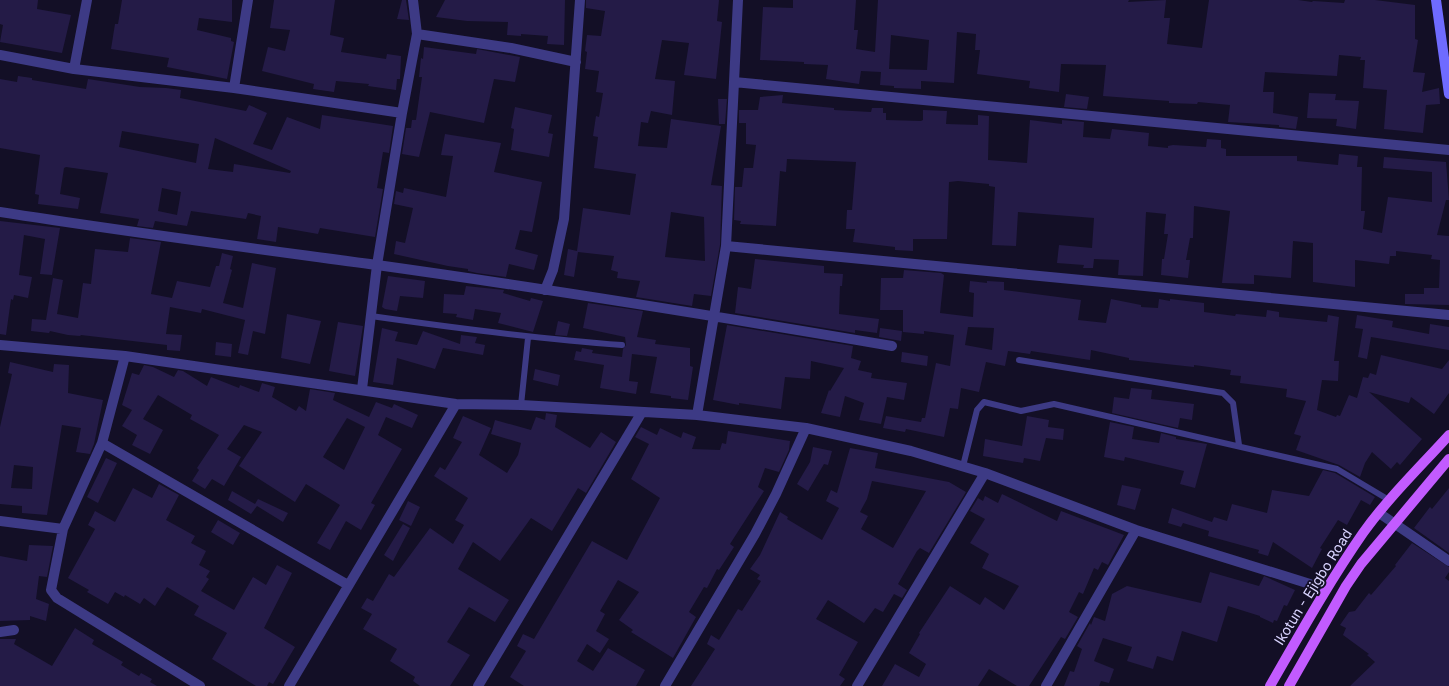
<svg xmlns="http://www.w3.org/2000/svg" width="1449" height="686" font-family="Inter,sans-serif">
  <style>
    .building { fill: #241b47; fill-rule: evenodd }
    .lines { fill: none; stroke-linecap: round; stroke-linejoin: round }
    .lane { stroke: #3d3a85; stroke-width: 6 }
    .street { stroke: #3d3a85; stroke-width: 10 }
    .secondary { stroke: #6f6bff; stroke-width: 10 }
    .primary { stroke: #c25bff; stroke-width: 10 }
    .labels { text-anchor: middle; stroke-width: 4; stroke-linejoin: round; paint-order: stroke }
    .street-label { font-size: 14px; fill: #d9d4ff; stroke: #130f26 }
  </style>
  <rect width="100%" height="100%" fill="#130f26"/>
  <path class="building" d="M0,0H38L37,9L71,15L62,53L0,42L3,25L0,24Z
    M122,0H232V22L199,18L197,30L231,38V41L234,42L227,79L167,67L169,58L111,49L115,24H118Z
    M274,0H335L330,35L344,38L341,52L386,59L387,54L401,56L400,79H397L396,90L368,86L369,84L336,81L334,92L313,89L314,84L262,71L268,47L285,51L290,30L270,28Z
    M402,0H406L409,20L397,19Z
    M445,0H565L564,45L547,44L548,36L521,34V36L507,35L508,22L467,21L436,17Z
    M586,0H719L717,21L722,22L716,79L684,75L689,43L662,40L655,79L675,81L672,115L651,111L648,123L641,122L638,146L667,148L671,119L721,126L711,185L722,186L720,245L711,296L694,294L692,306L636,297L640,281L617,278L618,272L611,270L614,256L578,252L574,277L564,275L568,249L577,251L583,208L630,215L636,174L594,168L598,137L593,136L596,116L599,117L603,93L596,92L599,71L585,69L587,52L585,51L587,35L601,36L605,11L586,8ZM671,212L704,217L705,261L665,257Z
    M793,0H856L854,30H858L856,49L875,52L878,0H1129L1128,2L1166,0L1164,18H1170L1167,44L1202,48L1209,0H1298L1312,2L1313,1L1344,3L1345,0H1375L1415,5V39L1418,40L1413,72L1425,73L1422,92L1439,88L1440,104L1426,105L1423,133L1384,129L1387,90L1363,88L1365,60H1360L1361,57L1339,55L1337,76L1265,72L1263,92H1274L1273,113L1298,117L1296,129L1279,127V125L1228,122L1230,105L1198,102L1197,104L1169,103V101L1103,96L1106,65L1061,64L1059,92L1029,88L1030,81L977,74L980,50H975L976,34L957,32L954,83L921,81V89L894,88V86L880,85L881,72L861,71L859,84L826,79L828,65L804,64V62L760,60L763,7L793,8ZM891,35L929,40L927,70L889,69Z
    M424,47L476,54L477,49L520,57L515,82L494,79L484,123L430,112L419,157L402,154L406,128H411L412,120H416L422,77H419L421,58L423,59Z
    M18,76L32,78V80L86,89L88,79L140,87L166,88L181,90L180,98L246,111L249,105L267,113L253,144L272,150L287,117L320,129L322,115L393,126L389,153L383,152L377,188L383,189L375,237L320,228L318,234L278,227L276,242L257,239L261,216L248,213L246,219L191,211L187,226L155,221L153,228L137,226L139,219L100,213L108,173L66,167L64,168L60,194L80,198L78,209L38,204L39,195L35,194L40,155L0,148V79L17,82ZM122,131L199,144L196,163L119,147ZM215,138L291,171L290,173L234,164L233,172L208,169ZM162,188L181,192L177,215L158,211Z
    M1309,93L1336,94L1335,100L1359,101L1356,129L1336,126L1337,119L1307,118Z
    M1066,94L1089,97L1087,109L1064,107Z
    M783,95L782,103L834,108V110L871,112L872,108H883V113H886V120L921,121L923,120V110L947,111L946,124L978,125V115L989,116L988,160L1027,163L1030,120L1062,124V120L1084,122L1083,137L1110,139L1112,129L1149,133L1148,146L1168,148V146L1173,145L1206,147L1207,139L1221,140V148L1226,149V156H1297V161L1338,165L1339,154L1358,156L1357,167H1362L1361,211H1365L1363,229L1382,233L1388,197L1432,202V172L1383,168L1384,157L1446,162L1449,200H1446L1437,235L1449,236V305L1405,304V294H1424V288H1439L1440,260L1431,259L1432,255L1396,251V256H1390L1389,264L1355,260V287L1313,282V243L1293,241L1291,278L1254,275V284L1222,283L1230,211L1194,206L1193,238H1190L1186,260H1190L1188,278L1161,275L1162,259H1164L1168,234H1164L1166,214L1146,212L1143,276L1118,275L1119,260L1094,259L1093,268H1083L1084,265L1057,263L1059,245L1092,248L1094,218L1018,212L1016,246L992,245L995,187L989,186V184L958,181L949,182L947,239H913V251L895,250V247L853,242L855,229H846L847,210H852L856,162L787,159L786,172L780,171L776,226L740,224L741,221L734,220L735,187H742L744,168H753L756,145L746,144V123H739V110H758L760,97Z
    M718,99H727L725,124H719Z
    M515,107L552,115L548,133L553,134L549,157L511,150L514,129L511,128Z
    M445,134L501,143L494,172L542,182L532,232L520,230L515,249L538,255L534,270L509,264L506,277L477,273L468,271V269L448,266L394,254L396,241L405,243L413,208L394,204L396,191L403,193L404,188L446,197L453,156L441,155Z
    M0,221L60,228L52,275L40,274L45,239L24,235L19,275L32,277L28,298L14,295L13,300L11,299L6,335L0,334Z
    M130,238L161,242L151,294L172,298L177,281L210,287L216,266H219L222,253L233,256L230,269L232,270L223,303L243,308L252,263L276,268L265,334L253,331L248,355L238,353L245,320L202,309L201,313L170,307L166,334L182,335L180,351L167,350V345L81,335L80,336L68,335L50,331L49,333L31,331L32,319L46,320L53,278L63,280L57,314L78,318L83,283L91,284L95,249L128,252Z
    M755,259L824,266V273L843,274L842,286H840L839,314L879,319L877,333L855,330V333L735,313L738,287L751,289Z
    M904,270L941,273L944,275L940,313L973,317L974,293L969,292L970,281L987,283V281L1004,282V290L1081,300L1078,320L1106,323L1111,299L1141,305V307L1158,308L1159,299L1170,301V299L1204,303V312L1235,316L1236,314L1266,317L1267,310L1279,312V317L1327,322L1328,315L1339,317L1334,361H1339L1338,381L1322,380L1317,410L1336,417L1337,415L1340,416L1349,395L1357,398L1363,377L1368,378L1370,373L1376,375L1381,355L1442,369L1449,360V393L1434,414L1411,397L1409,403L1369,392L1422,439L1400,465L1397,462L1391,469L1372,452L1365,463L1360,477L1339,465L1296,450L1301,436L1294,434L1306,401L1286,397L1287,389L1240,383L1241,376L1230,375L1231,370L1194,365V367L1129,360V358L1091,350L1090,360L1031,351L1030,354L1008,351L1005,366L986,362L979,392L961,388L958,409L950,408L944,437L906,429L905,432L883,428L886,416L921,422L922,418H925L936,363L950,366L954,335L924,331V334L903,332V310H880L881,278H903ZM968,327L994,328L992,350L965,345Z
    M388,276L425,281L423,298L400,296L397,311L385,309L382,307Z
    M466,286L504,290L503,293L530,301L531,298L543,301L533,332L498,323L501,313L475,309L473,320L456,317L457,314L443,313L444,294L464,295Z
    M588,303L643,311L637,337L656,340L655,344L690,348V366L693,367L688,400L671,398V396L650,393L657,357L632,354L629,381L638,382L636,394L600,388L604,365L574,360L576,351L581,352L582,348L593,350L592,353L622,357L623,349L626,345L625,337L583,328Z
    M287,314L321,321L310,364L281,358Z
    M1357,315L1393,321L1392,327L1429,334L1430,324L1449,327V350L1371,337L1367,359L1358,357L1363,329L1355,328Z
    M558,321L570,324L567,336L555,335Z
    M338,322L363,326L355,376L329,371Z
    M727,325L853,346L851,358L861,361L858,370L872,373L871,378L907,383L904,400L887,397L881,424L859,420L864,403L845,396L840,417L821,413L829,390L830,391L844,368L811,361L810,379L785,377L781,409L739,403V405L713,400Z
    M382,328L398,332L395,341L417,345L423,331L460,344L461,335L477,337L475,343L485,345L483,355L443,348L435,369L397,358L393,385L373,382Z
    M880,328L902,331L901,341L879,337Z
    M216,342L232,344L231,357L215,355Z
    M902,352L928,356L927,366L901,362Z
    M10,362L53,372L54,364L69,365L68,393L103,400L94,444L90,454L76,452L81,428L62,425L47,515L22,513V506L0,504V427L12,374L8,373ZM14,465L33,467L32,489L11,488Z
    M144,365L153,367L174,377L178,370L183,371L207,386L211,377L239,388L240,385L259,392L262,383L275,387L272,397L296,411L299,406L306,411L310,389L335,393L333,400L369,417L376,402L392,408L394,404L418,415L412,428L386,417L378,435L402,449L371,503L375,505L361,530L346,521L330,550L317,543L340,505L306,484L295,502L239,466L262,432L244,425L227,449L241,457L224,486L212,479L205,489L192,481L199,470L197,468L219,435L190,419L192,415L158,395L143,419L163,430L150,454L132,445L137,435L122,426L132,410L122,405L132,373L139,375ZM347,418L365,427L344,470L323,457Z
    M535,369L560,375L558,386L533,380Z
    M1131,388L1152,390L1151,399L1194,404L1192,420L1180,418L1178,428L1112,413L1114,397L1129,399Z
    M546,413L557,415L555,427L590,448L601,432L616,442L586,493L578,488L552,531L531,518L500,561L473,542L458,569L509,600L495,622L469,607L447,642L470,655L461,669L450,686H420L413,681L415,677L390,661L397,649L363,629L372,614L361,608L367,598L373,601L389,574L394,577L430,528L453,544L464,525L455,520L468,498L434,476L440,467L445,470L462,442L453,438L463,416L491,428L479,455L507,473L518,455L521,443L491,434L495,420L531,430L536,417L545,420Z
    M1027,416L1049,420L1048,427L1064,429L1063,440L1046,438L1040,461L1024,458L1023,463L983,456L985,439L1022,446Z
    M1110,422L1134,427L1132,439L1159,443L1161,433L1176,437V439L1207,444L1195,488L1180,484L1184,471L1125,457L1124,461L1104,457Z
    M641,427L657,435L660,428L681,438L683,432L696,437L692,449L720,450L722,443L726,444L728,431L790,441L789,450L779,472L765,468L758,487L764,491L730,544L734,547L719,570L717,569L707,588L704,587L689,612L696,617L673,658L631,632L633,630L619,620L639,592L618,580L600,611L605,614L596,631L609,639L600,653L587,644L577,661L593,671L608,648L645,670L636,686H524L510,677L526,651L517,646L523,634L534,639L592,541L627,560L660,498L631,479L649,444L635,437Z
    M813,447L832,451L828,465L824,464L808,491L797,484L810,462Z
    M850,448L878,453L875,468L949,482L966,492L929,553L920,548L917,551L898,584L907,590L902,598L894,594L883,612L875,608L864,623L828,600L816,619L858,642L839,675L845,679L840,686H691L715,649L707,644L711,635L719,640L738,609L742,611L761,581L757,579L760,575L750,569L760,555L780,512L788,517L787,519L822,540L839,508L826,501L831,490L837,493ZM872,481L926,491L893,548L861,529L868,516L860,512L867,499Z
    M106,458L117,463L98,503L87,497Z
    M1323,470L1335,473L1375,497L1370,505L1361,500L1347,525L1338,520L1320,548L1322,549L1312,568L1273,542L1268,556L1258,553L1259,550L1208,536L1209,531L1183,523L1181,527L1168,523L1172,508L1212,522L1214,517L1227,521L1232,504L1267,513L1272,490L1309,496Z
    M159,484L179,495L166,520L195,536L191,543L206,551L199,565L210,571L206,577L209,579L201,591L234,610L253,577L266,585L277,565L292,573L264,628L295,647L273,684L269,682L267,686H256L212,659L227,633L194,615L199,606L167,587L155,606L144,598L140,604L125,595L124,597L115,592L108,604L87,592L89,590L68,578L95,529L88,525L95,511L115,522L133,488L152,498Z
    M1122,485L1141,489L1135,510L1117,505Z
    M1449,488V553L1414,528L1430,507L1432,509Z
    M232,491L255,504L258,499L288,513L283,522L257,506L251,514L228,500Z
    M1002,494L1057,521L1061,511L1124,535L1108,565L1102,562L1098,570L1094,568L1083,594L1079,592L1069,612L1078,617L1065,639L1061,637L1029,686H1017L989,669L978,686H882L895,664L919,677L926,664L909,653L920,634L919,633L950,586L980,605L985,597L1004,610L1019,586L982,568L989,554L970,543L985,519L970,511L978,498L983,501L985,496L998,503Z
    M408,501L420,507L411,526L399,520Z
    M218,520L240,533L233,545L211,532Z
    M403,524L410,528L393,561L384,555Z
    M1412,543L1449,567V572L1445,578L1449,581V686H1350L1375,662L1367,655L1369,654L1343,635L1346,628L1340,625L1349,612L1355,611L1369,593L1371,595L1396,566L1395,565Z
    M29,545L53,546L47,577L39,576L36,599L49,604L46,621L30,616V620L0,621V556L27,561Z
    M1210,572L1259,586L1264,576L1295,590L1287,606L1284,605L1277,621L1274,620L1273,623L1260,617V616L1228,606L1217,642L1182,631L1173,661L1157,656L1153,669L1127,661L1132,647L1103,638L1094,661L1114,669L1109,683L1101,681L1099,686H1064L1070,671L1074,672L1082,649L1077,646L1090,623L1091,625L1094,617L1105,621L1112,594L1127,586L1201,603Z
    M75,628L94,640L92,644L123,662L121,665L139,676L141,673L152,679L150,682L157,686H0V639H16L14,644L52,666Z"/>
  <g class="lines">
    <path class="lane" d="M371,316C455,328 538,339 622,345
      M1019,360L1223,393L1233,403L1239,445
      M521,405L528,338
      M963,466L977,410L984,402L1021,411L1054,404L1337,469L1389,500"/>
    <path class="street" d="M417,34L511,48L576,62
      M0,55L74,69L234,88L402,113
      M74,69L87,0
      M734,82L1449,150
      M234,88L248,0
      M0,212C126,232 251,248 377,265C549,289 721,317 892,346
      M726,246L1449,315
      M545,290L553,270L564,219L580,0
      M0,345L125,356L456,404L521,405L697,415L806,428L911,451L985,473L1136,530L1326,589
      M125,356L102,443L63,529L51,590L57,598L200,686
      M362,389L377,265L402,113L417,34L413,0
      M697,415L726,246L738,0
      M102,443L348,585
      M1379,513L1449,561
      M0,521L63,529
      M0,632L14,630
      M289,686L456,404
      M478,686L642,412
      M665,686L755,534L776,494L806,428
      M857,686L985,473
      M1046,686L1136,530"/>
    <path class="secondary" d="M1436,0L1449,94"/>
    <path class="primary" d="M1270,686C1300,634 1329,582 1363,533C1388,498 1420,467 1449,435
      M1289,686L1346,586L1361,564L1449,459"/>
  </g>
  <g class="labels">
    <g class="street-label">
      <text transform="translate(1313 587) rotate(-58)" y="5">Ikotun - Ejigbo Road</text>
    </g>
  </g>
</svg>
